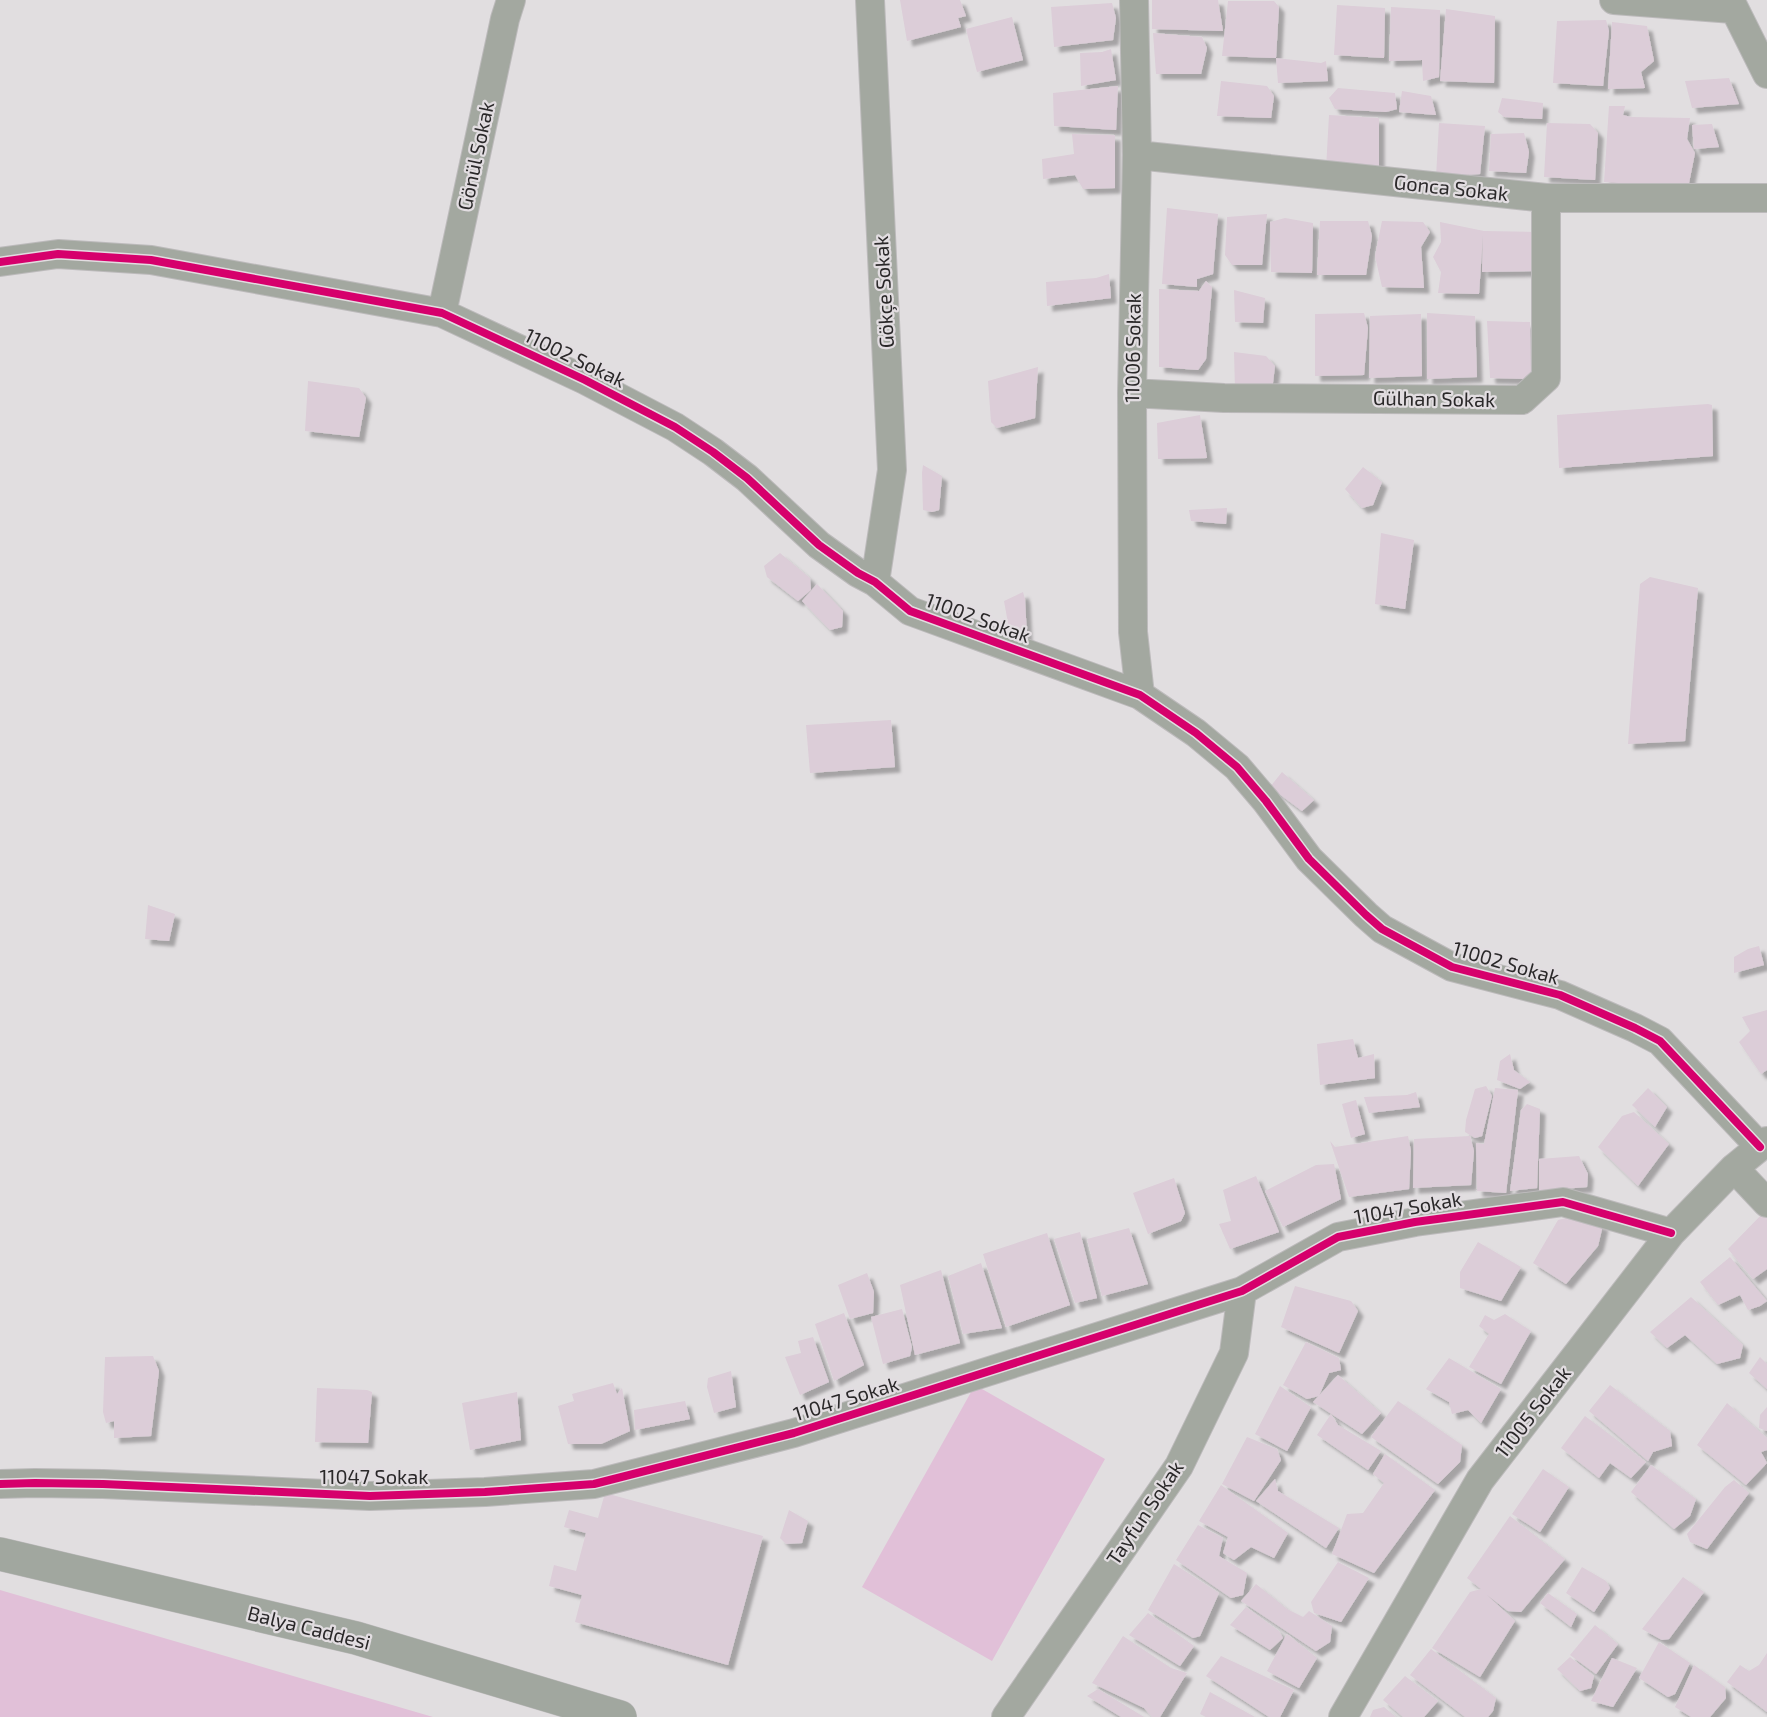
<svg xmlns="http://www.w3.org/2000/svg" width="1767" height="1717" font-family="'Exo 2',sans-serif">
  <style>
    .green { fill: #e1c0d8 }
    .building { fill: #dccdd8; filter: url(#shadow) }
    .lines { fill: none; stroke-linecap: round; stroke-linejoin: round }
    .street-casing { stroke: #bcbabb; stroke-width: 30 }
    .secondary-casing { stroke: #bcbabb; stroke-width: 34 }
    .street { stroke: #a3a8a0; stroke-width: 28 }
    .secondary { stroke: #a1a79f; stroke-width: 33 }
    .cycleway-casing { stroke: #e2dde1; stroke-width: 11 }
    .cycleway { stroke: #d6006c; stroke-width: 8 }
    .labels { text-anchor: middle; stroke-width: 4.5; stroke-linejoin: round; paint-order: stroke }
    .street-label { font-size: 20px; fill: #2a2829; stroke: #e2dde1 }
  </style>
  <defs>
    <filter id="shadow"><feDropShadow dx="5.5" dy="5.5" stdDeviation="1.5" flood-color="#0004"/></filter>
  </defs>
  <rect width="100%" height="100%" fill="#e1dee0"/>
  <path class="green" d="M975,1385L1105,1459L992,1661L862,1587Z
    M0,1590L433,1717H0Z"/>
  <path class="building" d="M900,0H960L966,16L958,18L961,27L907,41Z
    M1152,0H1218L1223,31L1152,29Z
    M1228,1H1274L1279,7L1276,58L1222,56Z
    M1112,3L1116,18L1113,40L1054,47L1051,7Z
    M1337,5L1385,8L1384,58L1334,55Z
    M1391,7L1440,10L1439,77L1423,81L1422,60L1389,61Z
    M1446,9L1495,16L1494,83L1440,81Z
    M1012,17L1023,60L977,72L966,29Z
    M1606,20L1609,31L1603,86L1553,83L1557,21Z
    M1612,22L1647,26L1654,61L1641,72L1645,88L1608,89Z
    M1153,33L1202,37L1207,48L1201,74H1156Z
    M1111,49L1116,80L1081,86L1080,53L1102,52Z
    M1276,58L1321,63L1326,61L1328,81L1278,83Z
    M1729,78L1739,104L1692,108L1685,81Z
    M1221,81L1267,86L1274,96L1271,118L1217,116Z
    M1118,86L1116,130L1054,126L1053,93Z
    M1338,88L1395,93L1397,109L1386,112L1335,109L1329,98Z
    M1402,91L1431,96L1436,115L1399,112Z
    M1502,98L1543,103L1542,119L1504,117L1498,112Z
    M1609,106H1625L1623,115L1631,117L1690,118L1687,139L1695,153L1688,188L1604,182Z
    M1329,115L1379,118V167L1326,169Z
    M1439,123L1485,126L1480,174L1436,177Z
    M1547,123L1590,124L1598,133L1595,180L1544,177Z
    M1712,124L1719,147L1694,149L1692,125Z
    M1524,133L1529,152L1526,173L1489,171L1491,134Z
    M1072,134L1115,135V188L1083,189L1075,175L1043,179L1042,159L1074,154Z
    M1167,208L1218,214L1213,274L1197,279V287L1162,284Z
    M1267,214L1262,265H1232L1225,255L1227,217Z
    M1285,218L1313,223L1312,273L1271,272L1270,222Z
    M1320,221H1368L1372,236L1366,275H1317Z
    M1382,221L1423,222L1430,232L1421,247L1424,288L1382,287L1375,256Z
    M1440,222L1484,231L1538,232L1535,271L1482,272L1483,235L1479,294L1438,293L1441,272L1433,257L1441,242Z
    M1109,274L1111,298L1047,306L1046,282L1096,278Z
    M1206,281L1212,287L1206,359L1198,370L1159,367V289L1199,291Z
    M1234,290L1265,298L1263,323L1235,322Z
    M1364,313L1368,328L1364,375L1315,376V314Z
    M1427,313L1475,316L1477,377L1427,379Z
    M1421,314L1422,376L1369,378L1370,316Z
    M1487,321L1530,322L1531,379L1490,378Z
    M1234,352L1266,356L1275,366L1272,391L1235,389Z
    M1038,367L1035,418L997,428L991,422L988,381Z
    M308,381L359,388L366,398L359,437L305,431Z
    M1708,404L1712,405L1713,456L1559,468L1557,415Z
    M1200,415L1207,458L1158,459L1157,423Z
    M923,465L942,476L939,510L932,512L923,510L922,473Z
    M1363,467L1382,482L1373,505L1362,508L1345,489Z
    M1227,508L1226,524L1191,521L1189,510Z
    M1381,533L1414,540L1405,609L1375,604Z
    M780,553L810,578L811,590L798,601L767,577L764,566Z
    M1650,577L1698,588L1685,741L1628,744L1640,584Z
    M817,584L843,611L842,627L830,630L802,601Z
    M1023,592L1025,599L1027,636L1011,640L1004,601Z
    M891,720L895,767L810,773L806,725Z
    M1282,772L1314,800L1302,811L1270,787Z
    M148,905L175,914L169,941L145,939Z
    M1759,946L1764,965L1734,973V957L1748,949Z
    M1767,1010V1070L1761,1074L1739,1042L1750,1031L1742,1017Z
    M1353,1039L1358,1058L1374,1054L1375,1078L1320,1085L1317,1044Z
    M1510,1054L1514,1070L1530,1082L1520,1089L1497,1080L1500,1061Z
    M1486,1086L1492,1096L1482,1136L1475,1138L1465,1132L1466,1120L1475,1089Z
    M1495,1088L1518,1090L1506,1193L1477,1191L1476,1143L1484,1144Z
    M1648,1088L1667,1107L1655,1127L1632,1105Z
    M1416,1092L1420,1107L1369,1113L1364,1097L1407,1095Z
    M1356,1100L1365,1134L1351,1138L1342,1104Z
    M1527,1104L1540,1109L1537,1188L1510,1191L1521,1110Z
    M1634,1112L1669,1144L1638,1186L1598,1147L1622,1116Z
    M1408,1136L1411,1151L1409,1189L1349,1197L1330,1141L1335,1147Z
    M1470,1136L1474,1151L1471,1185L1413,1188L1414,1139Z
    M1579,1156L1588,1174L1587,1187L1539,1191V1159Z
    M1334,1164L1341,1199L1283,1227L1265,1191L1316,1165Z
    M1256,1176L1279,1232L1230,1249L1219,1224L1231,1221L1223,1190Z
    M1174,1178L1185,1213L1181,1221L1148,1234L1133,1193Z
    M1766,1210L1767,1211V1269L1753,1279L1728,1249Z
    M1574,1216L1603,1225L1598,1246L1566,1284L1533,1263L1558,1220Z
    M1129,1228L1148,1284L1102,1296L1087,1239Z
    M1080,1232L1097,1298L1075,1303L1054,1239Z
    M1047,1233L1070,1305L1006,1327L983,1254Z
    M1478,1242L1521,1267L1501,1301L1460,1288V1272Z
    M1730,1257L1767,1301L1760,1306L1748,1310L1740,1295L1718,1305L1700,1282Z
    M981,1263L1002,1328L963,1334L948,1276Z
    M941,1270L960,1343L915,1355L900,1285Z
    M867,1273L874,1292L873,1313L850,1319L838,1285Z
    M1295,1286L1351,1301L1358,1311L1339,1353L1281,1327Z
    M1691,1297L1743,1345L1740,1358L1717,1364L1685,1335L1667,1348L1650,1332Z
    M902,1309L912,1347L910,1356L883,1364L871,1317Z
    M844,1313L864,1365L834,1381L815,1324Z
    M1505,1314L1531,1331L1501,1384L1469,1367L1489,1334L1479,1326L1485,1315L1494,1320Z
    M813,1337L829,1382L800,1395L785,1357L801,1353L798,1341Z
    M1306,1342L1339,1358L1341,1370L1329,1373L1319,1396L1307,1399L1283,1385Z
    M153,1356L159,1371L151,1436L114,1438V1421L106,1423L103,1412L105,1357Z
    M1760,1357L1767,1364V1389L1749,1373Z
    M1449,1358L1501,1389L1481,1423L1468,1410L1452,1414L1449,1402L1426,1389Z
    M731,1371L736,1407L714,1413L707,1387L708,1378Z
    M1338,1375L1381,1413L1362,1434L1313,1402Z
    M613,1383L617,1394L622,1388L630,1431L601,1444H568L558,1406L574,1401L572,1394Z
    M1610,1385L1670,1431L1672,1446L1653,1452L1648,1461L1589,1411Z
    M1280,1386L1311,1407L1287,1451L1255,1434Z
    M317,1388L367,1390L372,1392L368,1443L315,1442Z
    M517,1392L521,1440L470,1450L462,1403Z
    M685,1401L690,1419L635,1430L634,1410Z
    M1398,1401L1462,1445L1460,1462L1438,1484L1371,1437Z
    M1727,1403L1767,1438V1450L1761,1452L1767,1463L1746,1485L1697,1445Z
    M1767,1407V1431L1759,1428L1760,1415Z
    M1331,1414L1338,1425L1381,1451L1368,1470L1317,1435Z
    M1585,1416L1646,1462L1631,1478L1610,1463L1599,1478L1561,1448Z
    M1247,1437L1277,1449L1281,1460L1254,1501L1222,1484Z
    M1385,1454L1435,1490L1374,1573L1332,1554L1347,1514L1363,1513L1384,1483L1373,1474Z
    M1651,1465L1696,1499L1690,1516L1674,1529L1631,1492Z
    M1543,1469L1569,1487L1540,1532L1512,1514Z
    M1275,1479L1278,1491L1339,1528L1326,1548L1256,1501Z
    M1734,1480L1749,1493L1707,1549L1690,1542L1687,1534L1725,1487Z
    M1221,1485L1288,1533L1274,1558L1251,1547L1234,1560L1223,1553L1228,1537L1199,1521Z
    M605,1493L763,1536L728,1665L575,1622L582,1595L549,1586L554,1565L576,1571L586,1533L564,1527L569,1510L598,1518Z
    M789,1510L808,1521L802,1543L786,1544L780,1538Z
    M1510,1516L1565,1559L1521,1612L1508,1611L1487,1595L1515,1621L1480,1677L1432,1648L1470,1592L1481,1589L1467,1578Z
    M1198,1525L1223,1538L1219,1556L1247,1573L1243,1595L1231,1598L1176,1560Z
    M1338,1562L1369,1578L1341,1622L1314,1613L1311,1602Z
    M1174,1564L1219,1593L1200,1636L1193,1638L1148,1610Z
    M1582,1567L1606,1581L1610,1588L1594,1612L1566,1593Z
    M1683,1577L1704,1592L1669,1639L1662,1640L1642,1629Z
    M1256,1584L1287,1609L1303,1617L1309,1611L1332,1626L1330,1642L1316,1651L1241,1601Z
    M1548,1593L1577,1614L1571,1627L1540,1603Z
    M1246,1607L1279,1631L1283,1638L1270,1650L1230,1625Z
    M1148,1613L1194,1646L1180,1666L1129,1635Z
    M1595,1625L1618,1644L1596,1674L1570,1655Z
    M1287,1634L1317,1658L1299,1688L1267,1671Z
    M1123,1636L1171,1668L1187,1673L1160,1717H1152L1144,1708L1092,1683Z
    M1659,1642L1690,1663L1675,1694L1668,1697L1639,1678Z
    M1431,1649L1496,1698L1493,1711L1488,1717H1465L1410,1675Z
    M1767,1653V1712L1727,1682L1740,1665L1749,1671L1759,1665Z
    M1221,1656L1294,1690L1280,1717H1269L1206,1676Z
    M1570,1657L1594,1676L1591,1688L1580,1691L1557,1669Z
    M1612,1658L1637,1668L1613,1707L1591,1701Z
    M1694,1665L1725,1687L1726,1698L1710,1717H1691L1675,1707Z
    M1405,1676L1438,1701L1424,1717H1403L1383,1700Z
    M1098,1689L1144,1717H1121L1087,1696Z
    M1210,1692L1255,1717H1206L1200,1714Z
    M1384,1707L1396,1717H1370L1373,1710Z"/>
  <g class="lines">
    <defs>
      <path id="street" d="M870,0L892,470L875,582
        M1134,0L1137,155L1132,393L1133,632L1140,695
        M1614,0L1733,9
        M1730,0L1767,74
        M1137,155L1546,198H1767
        M0,262L58,254L151,260L442,313L585,380L675,427L713,452L747,478L819,545L858,573L875,582L910,611L1140,695L1196,733L1237,767L1266,801L1309,859L1366,915L1382,929L1452,967L1560,995L1635,1028L1660,1041L1760,1147
        M442,313L505,19L511,0
        M1132,393L1224,398L1522,400L1546,378V198
        M1734,1168L1767,1203
        M0,1484L35,1483L103,1484L370,1496L485,1492L594,1484L794,1433L1242,1291L1338,1237L1415,1222L1563,1202L1671,1233
        M1006,1717L1179,1466L1234,1353L1242,1291
        M1343,1717L1480,1480L1671,1233L1734,1168L1767,1141"/>
      <path id="secondary" d="M0,1554L356,1638L620,1717"/>
    </defs>
    <use href="#street" class="street-casing"/>
    <use href="#secondary" class="secondary-casing"/>
    <use href="#street" class="street"/>
    <use href="#secondary" class="secondary"/>
    <defs>
      <path id="cycleway" d="M0,262L58,254L151,260L442,313L585,380L675,427L713,452L747,478L819,545L858,573L875,582L910,611L1140,695L1196,733L1237,767L1266,801L1309,859L1366,915L1382,929L1452,967L1560,995L1635,1028L1660,1041L1760,1147
        M0,1484L35,1483L103,1484L370,1496L485,1492L594,1484L794,1433L1242,1291L1338,1237L1415,1222L1563,1202L1671,1233"/>
    </defs>
    <use href="#cycleway" class="cycleway-casing"/>
    <use href="#cycleway" class="cycleway"/>
  </g>
  <g class="labels">
    <g class="street-label">
      <text transform="translate(476 156) rotate(-78)" y="7">Gönül Sokak</text>
      <text transform="translate(1451 188) rotate(6)" y="7">Gonca Sokak</text>
      <text transform="translate(884 292) rotate(-93)" y="7">Gökçe Sokak</text>
      <text transform="translate(1133 348) rotate(-89)" y="7">11006 Sokak</text>
      <text transform="translate(575 358) rotate(26)" y="7">11002 Sokak</text>
      <text transform="translate(1434 399) rotate(1)" y="7">Gülhan Sokak</text>
      <text transform="translate(978 618) rotate(20)" y="7">11002 Sokak</text>
      <text transform="translate(1506 963) rotate(16)" y="7">11002 Sokak</text>
      <text transform="translate(1408 1208) rotate(-10)" y="7">11047 Sokak</text>
      <text transform="translate(846 1399) rotate(-17)" y="7">11047 Sokak</text>
      <text transform="translate(1533 1412) rotate(-52)" y="7">11005 Sokak</text>
      <text x="374" y="1484">11047 Sokak</text>
      <text transform="translate(1145 1513) rotate(-56)" y="7">Tayfun Sokak</text>
      <text transform="translate(309 1628) rotate(14)" y="7">Balya Caddesi</text>
    </g>
  </g>
</svg>
